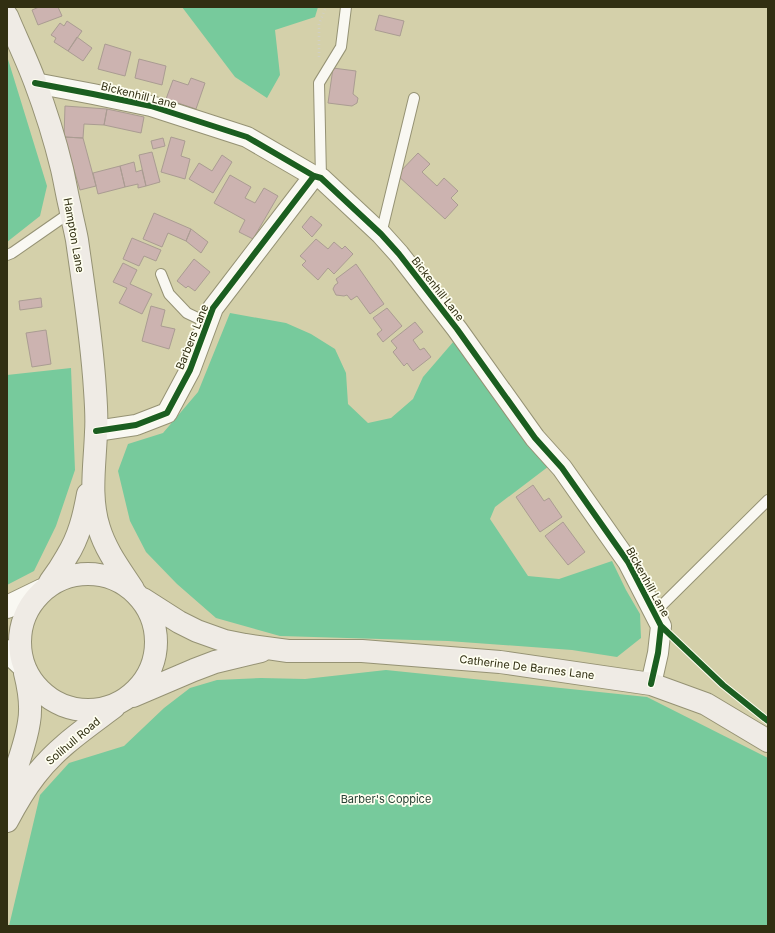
<svg xmlns="http://www.w3.org/2000/svg" width="775" height="933" font-family="Inter,sans-serif">
  <style>
    .green { fill: #77ca9c }
    .building { fill: #ccb3b0; stroke: #aa9c92 }
    .lines { fill: none; stroke-linecap: round; stroke-linejoin: round }
    .service-casing { stroke: #959274; stroke-width: 12 }
    .minor-casing { stroke: #959274; stroke-width: 22 }
    .tertiary-casing { stroke: #959274; stroke-width: 24 }
    .secondary-casing { stroke: #959274; stroke-width: 24 }
    .path { stroke: #d1cfc3; stroke-width: 2.5; stroke-dasharray: 1 3; stroke-linecap: butt }
    .service { stroke: #f9f8f2; stroke-width: 10 }
    .minor { stroke: #f9f8f2; stroke-width: 20 }
    .tertiary { stroke: #f9f8f2; stroke-width: 22 }
    .secondary { stroke: #efebe5; stroke-width: 22 }
    .cycleway-casing { stroke: #fefef0; stroke-width: 8 }
    .cycleway { stroke: #1b5e20; stroke-width: 6 }
    .labels { text-anchor: middle; stroke-width: 3.5; stroke-linejoin: round; paint-order: stroke }
    .street-label { font-size: 11px; fill: #312f12; stroke: #fefef0 }
    .park-label { font-size: 11px; fill: #264034; stroke: #fefef0 }
  </style>
  <rect width="100%" height="100%" fill="#d4d0aa"/>
  <path class="green" d="M182,7H318L315,17L275,30L280,75L267,98L235,77Z
    M7,56L47,186L40,216L7,242Z
    M230,313L286,323L311,334L335,349L346,373L348,404L368,423L391,418L413,399L423,377L454,341L553,463L495,507L490,519L528,576L559,579L612,561L626,590L640,614L641,638L617,657L572,650L448,641L280,636L216,618L177,584L146,552L130,521L118,471L128,444L163,433L198,392Z
    M71,368L75,470L56,526L34,571L7,585V375Z
    M386,670L647,697L766,757L768,758V926H9L40,795L69,763L124,746L164,708L190,688L217,680L261,678L305,679Z"/>
  <path class="building" d="M39,7H58L62,16L38,25L32,10Z
    M379,15L404,21L400,36L375,30Z
    M67,21L82,31L68,51L54,42L56,38L51,35L60,23L64,26Z
    M77,37L92,48L83,61L68,51Z
    M105,44L131,52L125,76L98,69Z
    M139,59L166,66L162,85L135,78Z
    M333,68L356,71L353,94L358,98L357,103L352,106L328,103Z
    M191,78L205,83L196,109L166,99L173,80L188,85Z
    M65,106L107,109L104,125L84,124L83,138L64,137Z
    M107,109L144,117L141,133L104,125Z
    M64,137L83,138L96,186L80,190Z
    M171,137L185,141L181,156L190,159L185,179L161,172Z
    M163,138L165,146L153,149L151,141Z
    M152,152L160,182L146,186L139,155Z
    M418,153L430,164L422,172L437,186L444,178L458,191L451,198L458,205L445,219L397,175Z
    M222,155L232,162L213,193L189,179L199,163L212,171Z
    M134,162L136,172L142,170L146,186L138,188V184L125,187L120,166Z
    M120,166L125,187L98,194L93,173Z
    M230,175L251,187L245,198L255,203L264,188L278,196L253,239L239,232L245,220L214,203Z
    M154,213L191,229L186,241L168,233L162,247L143,239Z
    M311,216L322,225L312,237L302,227Z
    M191,229L208,242L201,253L186,241Z
    M132,238L161,250L156,261L144,256L139,266L123,259Z
    M316,239L328,249L334,242L342,249L345,246L353,254L334,274L328,268L318,280L302,265L306,261L300,256Z
    M194,259L210,272L195,291L188,286L186,288L177,281Z
    M123,263L137,270L130,284L152,294L142,314L119,303L127,288L113,282Z
    M356,264L384,304L370,314L357,296L351,300L347,295L344,296L336,295L333,289L335,285L338,283L336,279Z
    M41,298L42,307L20,310L19,301Z
    M151,306L165,310L161,326L175,329L169,349L142,341Z
    M387,308L402,326L383,342L377,334L382,330L373,318Z
    M415,322L423,332L413,340L420,350L424,348L431,357L413,371L407,363L404,366L393,352L397,348L391,341Z
    M46,330L51,364L32,367L26,333Z
    M533,485L544,501L549,498L562,517L540,532L516,497Z
    M563,522L585,552L568,565L545,536Z"/>
  <g class="lines">
    <defs>
      <path id="service" d="M321,178L319,83L341,47L346,7
        M381,234L414,98
        M7,255L12,253L71,212
        M161,274L169,294L187,313L208,323
        M654,613L768,500"/>
      <path id="minor" d="M35,83L93,94L151,106L247,137L314,176L321,178L381,234L399,254L457,329L535,438L562,468L628,562L661,626L658,653L651,684
        M96,431L136,425L167,413L190,370L213,308L314,176"/>
      <path id="tertiary" d="M7,607L42,590
        M7,651L22,665"/>
      <path id="secondary" d="M7,16C16,38 27,60 35,82C46,111 55,140 62,169C65,182 67,195 70,207C72,218 75,229 77,240C84,290 92,340 95,390C96,404 97,419 96,432C95,464 89,497 99,528C106,551 120,569 133,589
        M20 642a68 68 0 1 1 136 0a68 68 0 1 1-136 0Z
        M50,582C56,574 62,565 67,556C79,537 84,516 88,494
        M143,599L179,622L197,631L225,641L245,645L288,651H362L500,662L651,684L706,704L768,741
        M133,696L194,670L215,662L261,651
        M7,804C9,797 10,789 12,782C18,762 26,743 29,722C32,705 29,689 25,673
        M7,821C15,806 24,790 35,776C56,748 86,728 114,707"/>
    </defs>
    <use href="#service" class="service-casing"/>
    <use href="#minor" class="minor-casing"/>
    <use href="#tertiary" class="tertiary-casing"/>
    <use href="#secondary" class="secondary-casing"/>
    <path class="path" d="M319,57V24L326,7"/>
    <use href="#service" class="service"/>
    <use href="#minor" class="minor"/>
    <use href="#tertiary" class="tertiary"/>
    <use href="#secondary" class="secondary"/>
    <defs>
      <path id="cycleway" d="M35,83L93,94L151,106L247,137L314,176L321,178L381,234L399,254L457,329L535,438L562,468L628,562L661,626L658,653L651,684
        M96,431L136,425L167,413L190,370L213,308L314,176
        M661,626L723,685L768,721"/>
    </defs>
    <use href="#cycleway" class="cycleway-casing"/>
    <use href="#cycleway" class="cycleway"/>
  </g>
  <g class="labels">
    <g class="street-label">
      <text transform="translate(139 95) rotate(14)" y="4">Bickenhill Lane</text>
      <text transform="translate(74 235) rotate(80)" y="4">Hampton Lane</text>
      <text transform="translate(438 289) rotate(52)" y="4">Bickenhill Lane</text>
      <text transform="translate(192 337) rotate(-68)" y="4">Barbers Lane</text>
      <text transform="translate(648 582) rotate(61)" y="4">Bickenhill Lane</text>
      <text transform="translate(527 667) rotate(7)" y="4">Catherine De Barnes Lane</text>
      <text transform="translate(73 741) rotate(-40)" y="4">Solihull Road</text>
    </g>
    <g class="park-label">
      <text x="386" y="803">Barber's Coppice</text>
    </g>
  </g>
  <rect width="775" height="933" fill="none" stroke="#312f12" stroke-width="16"/>
</svg>
